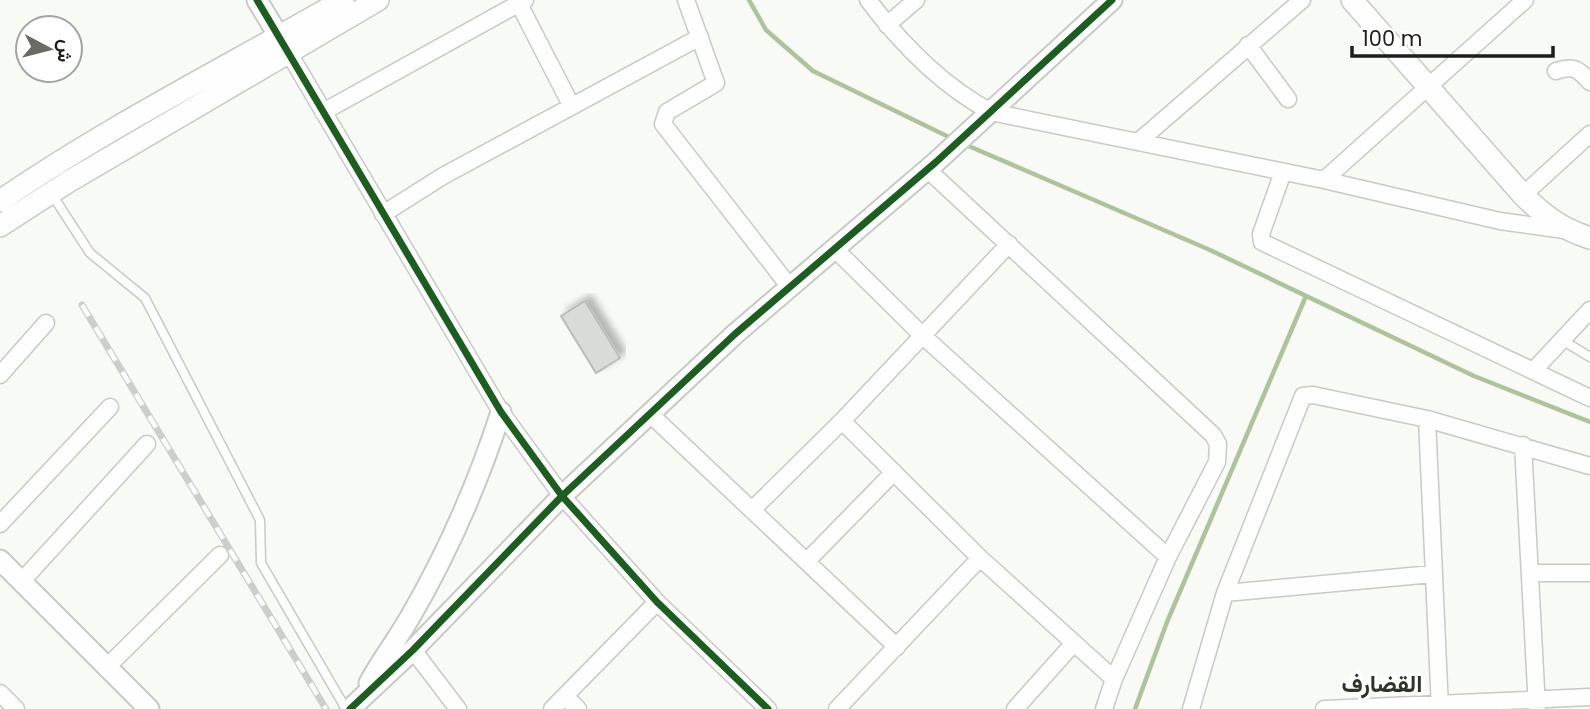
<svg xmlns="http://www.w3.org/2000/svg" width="1590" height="709" font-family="Poppins,Vazirmatn,sans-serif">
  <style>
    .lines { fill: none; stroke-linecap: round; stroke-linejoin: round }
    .stream { stroke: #aec39b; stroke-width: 4.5 }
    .building { fill: #d9dbd7; stroke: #babcb8; stroke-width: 2; filter: url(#shadow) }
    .service-casing { stroke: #c7cac5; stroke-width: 11 }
    .minor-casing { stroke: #c7cac5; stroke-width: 19 }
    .tertiary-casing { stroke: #c7cac5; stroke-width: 23 }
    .secondary-casing { stroke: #c7cac5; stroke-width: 24 }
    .service { stroke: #fefefe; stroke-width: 8 }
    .minor { stroke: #fefefe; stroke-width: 16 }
    .tertiary { stroke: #fefefe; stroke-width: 19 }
    .secondary { stroke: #fefefe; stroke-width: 21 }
    .rail-casing { stroke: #cccecc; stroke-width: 7 }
    .rail { stroke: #fff; stroke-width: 4.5; stroke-dasharray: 13; stroke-linecap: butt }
    .cycleway-casing { stroke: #fff; stroke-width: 11 }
    .cycleway { stroke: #1b5e20; stroke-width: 7 }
    .labels { text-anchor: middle; stroke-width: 7; stroke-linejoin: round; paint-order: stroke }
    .quarter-label { font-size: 24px; font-weight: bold; fill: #2f342b; stroke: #fff }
  </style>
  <defs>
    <filter id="shadow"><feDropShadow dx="6" dy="-6" stdDeviation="3.5" flood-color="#0004"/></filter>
  </defs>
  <rect width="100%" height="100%" fill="#f7faf5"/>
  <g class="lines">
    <path class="stream" d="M749,0L766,30L813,71L953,139
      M964,144L1210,250L1474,376L1590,422
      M1135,709L1167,622L1306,296"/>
  </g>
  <path class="building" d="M585,301L620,358L596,373L561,316Z"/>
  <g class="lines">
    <defs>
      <path id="service" d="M51,193L90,253L145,298L260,520L261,563L346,709
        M1562,340L1590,357"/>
      <path id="minor" d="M517,0L571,105
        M686,0L716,83L667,112L663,124L789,286
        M868,0C902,45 941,85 991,112L1324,180L1500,221L1564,230
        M887,25L916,0
        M1248,45L1288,99
        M290,55L501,412L562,496L657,602L768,709
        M1556,71C1574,65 1578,69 1590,82
        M323,112L525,0
        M1138,142L1302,0
        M927,169L1213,435L1218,444L1217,462L1168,557L1114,679L1104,709
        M1283,172L1261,234L1262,242L1590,398
        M1324,180L1525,0
        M1523,195L1590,134
        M383,214L443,176L700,37
        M835,249L923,336L1168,557
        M1534,370L1590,310
        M0,375L46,323
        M649,413L897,647
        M1427,419L1440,709
        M842,421L980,558L1114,679
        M1523,445L1537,708
        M752,510L842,421L1009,244
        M0,524L110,407
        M807,561L894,472
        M1530,573H1590
        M21,582L147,444
        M1225,593L1303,396L1313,395L1427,419L1590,466
        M413,650L458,709
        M106,668L220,555
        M0,693L16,709
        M565,696L578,709
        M552,709L657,602
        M837,709L980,558
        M1015,709L1073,644
        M1191,709L1225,593L1433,574
        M1324,709L1590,697"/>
      <path id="tertiary" d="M257,0L287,50
        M0,560L149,709
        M369,683C381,661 396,641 409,619C447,554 478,483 501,412
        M350,709L413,650L562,496L735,334L936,162L1112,0"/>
      <path id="secondary" d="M1352,0L1523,195C1544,216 1562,229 1590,238
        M0,201C109,126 229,66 343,0
        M0,226L68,182L378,0"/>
    </defs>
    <use href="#service" class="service-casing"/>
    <use href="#minor" class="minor-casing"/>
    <use href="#tertiary" class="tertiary-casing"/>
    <use href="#secondary" class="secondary-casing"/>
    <use href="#service" class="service"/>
    <use href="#minor" class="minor"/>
    <use href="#tertiary" class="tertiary"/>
    <use href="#secondary" class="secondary"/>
    <defs>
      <path id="rail" d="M82,305L326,709"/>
    </defs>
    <use href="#rail" class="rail-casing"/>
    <use href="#rail" class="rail"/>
    <defs>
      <path id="cycleway" d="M257,0L501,412L562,496L657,602L768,709
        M350,709L413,650L562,496L735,334L936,162L1112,0"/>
    </defs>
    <use href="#cycleway" class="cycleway-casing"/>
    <use href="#cycleway" class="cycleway"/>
  </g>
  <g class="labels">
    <g class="quarter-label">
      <text x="1382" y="692">القضارف</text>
    </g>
  </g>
  <g transform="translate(49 49) rotate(97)"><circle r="33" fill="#ffffff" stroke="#a4a5a3" stroke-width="2"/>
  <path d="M0-5L12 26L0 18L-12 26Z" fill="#696b67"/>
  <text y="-10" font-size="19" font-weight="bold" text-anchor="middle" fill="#1c1e1a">ش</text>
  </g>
  <path d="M1352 46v10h201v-10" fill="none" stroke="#1c1e1a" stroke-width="3.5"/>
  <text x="1362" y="46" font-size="21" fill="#1c1e1a" stroke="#ffffff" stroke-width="5" paint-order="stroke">100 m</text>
</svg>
